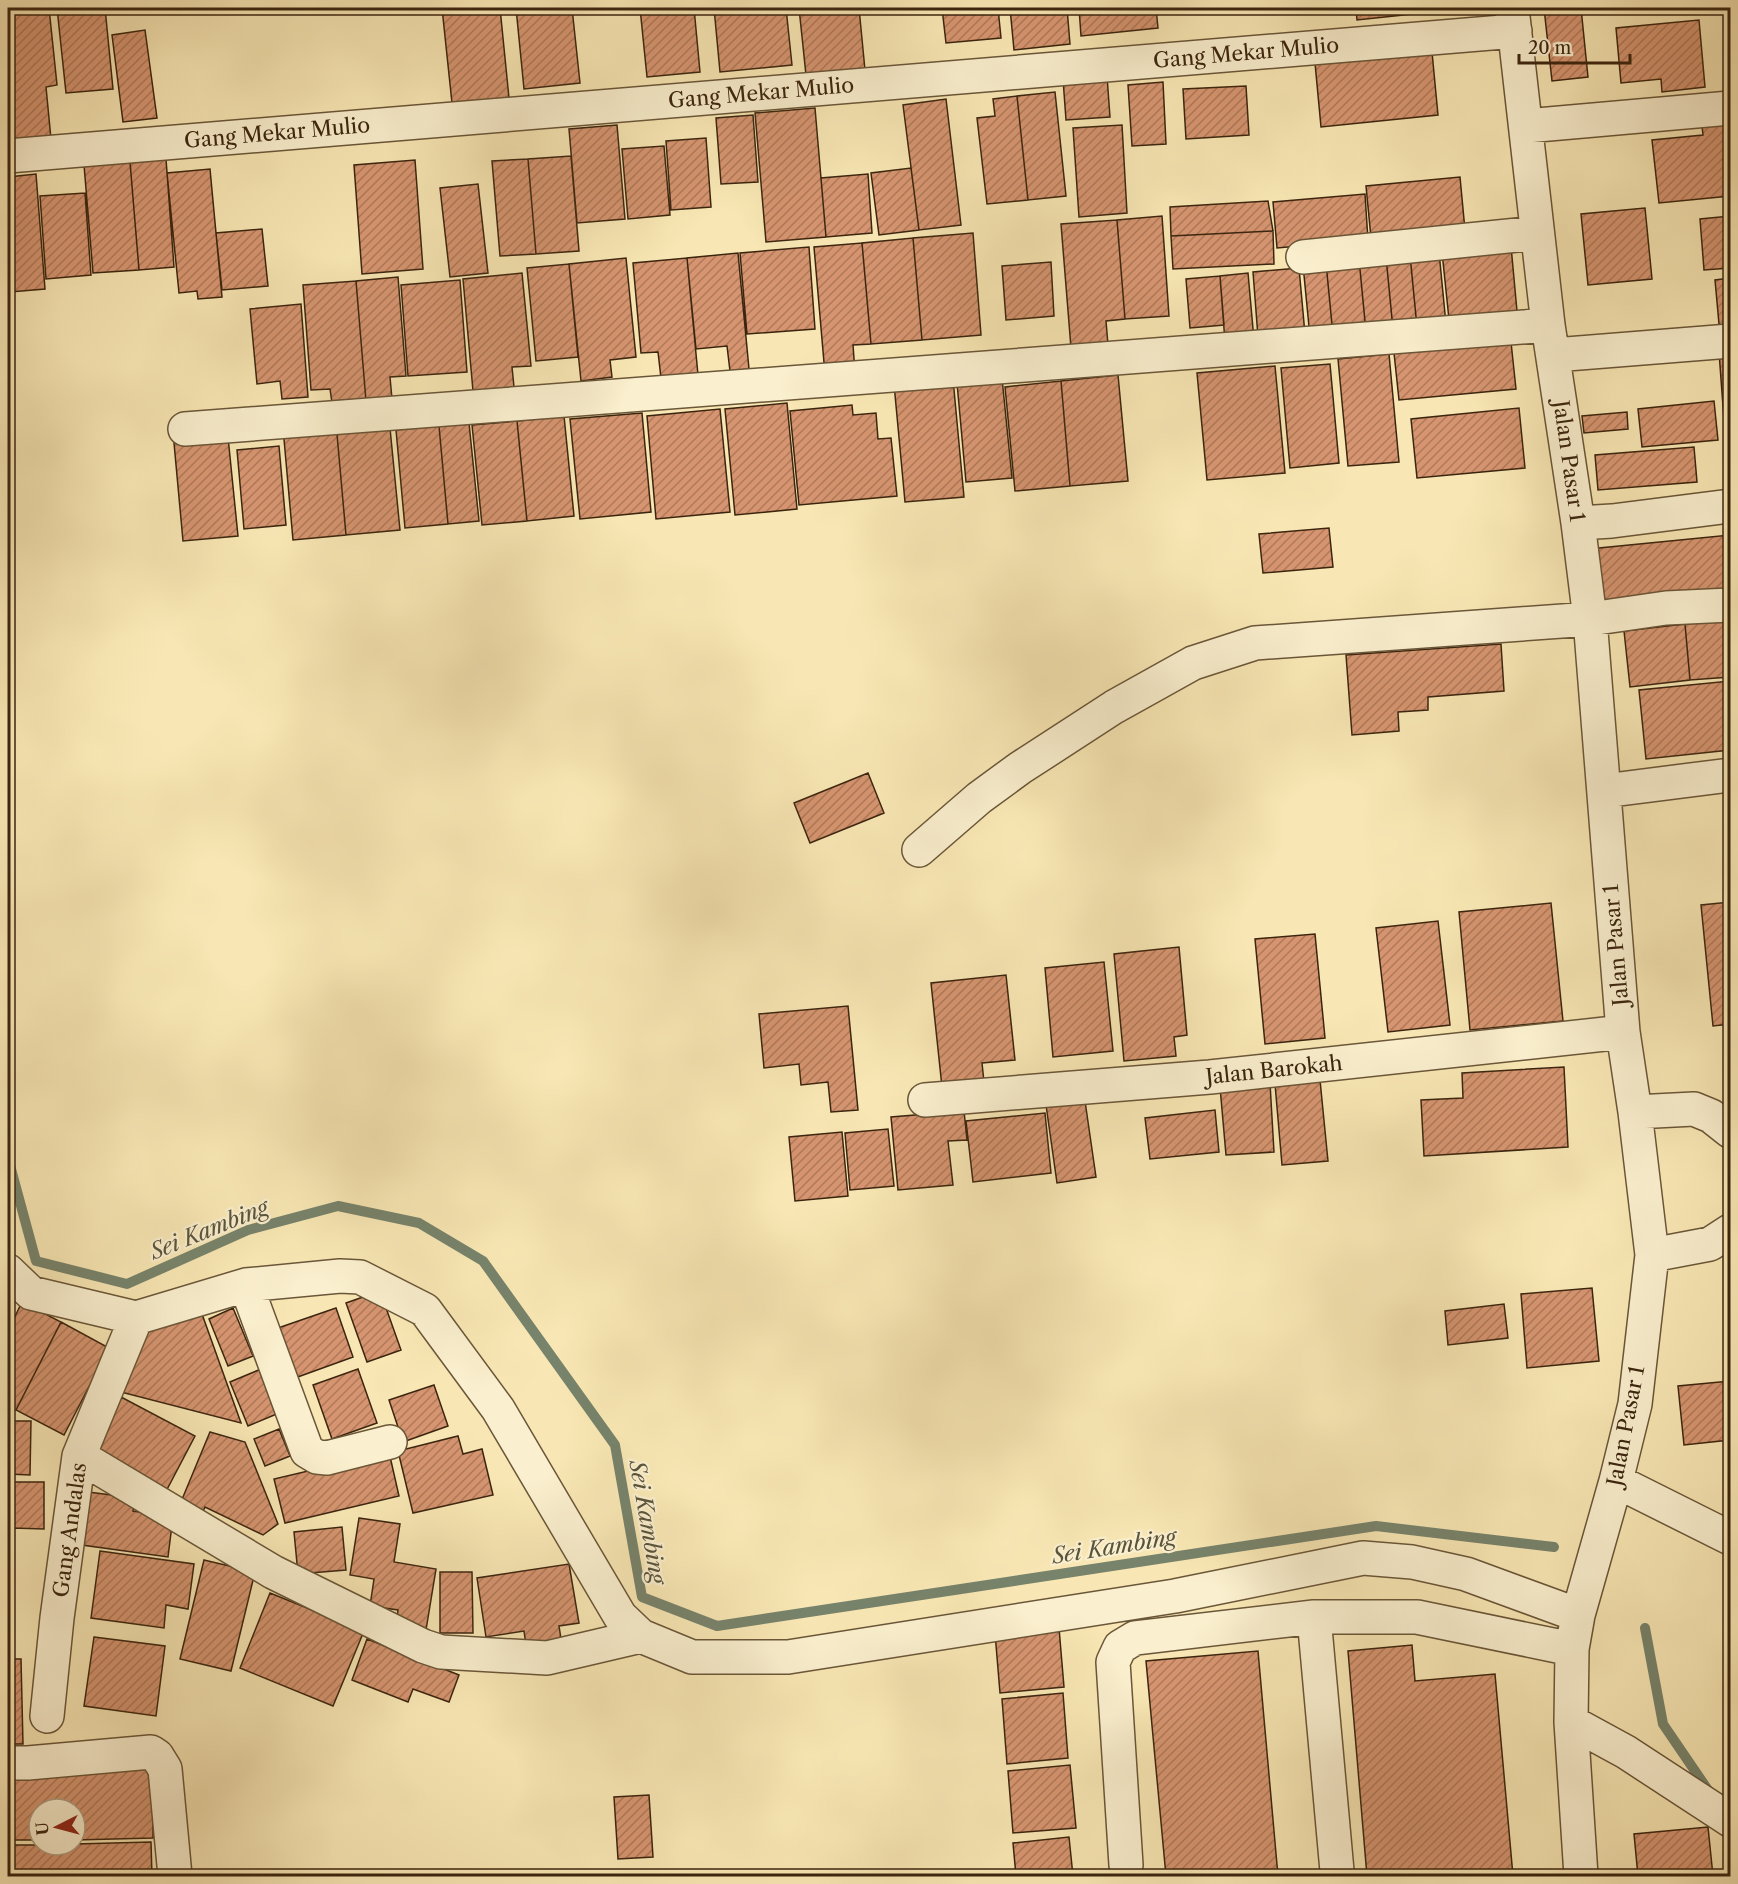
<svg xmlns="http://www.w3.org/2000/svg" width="1738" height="1884" font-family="'Libre Caslon Text',serif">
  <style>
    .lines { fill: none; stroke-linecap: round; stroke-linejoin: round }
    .stream { stroke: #77836b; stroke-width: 10 }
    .building { fill: url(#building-hatch); stroke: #3b250f; stroke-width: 1.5 }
    .minor-casing { stroke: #6a5638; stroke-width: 36 }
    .minor { stroke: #faefce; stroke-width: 33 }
    .labels { text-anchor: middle; stroke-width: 4.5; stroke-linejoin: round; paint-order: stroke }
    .street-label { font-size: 21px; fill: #3b250f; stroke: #faefce }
    .water-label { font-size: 22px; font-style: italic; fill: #59543d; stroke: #faefce }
  </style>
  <defs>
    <pattern id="building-hatch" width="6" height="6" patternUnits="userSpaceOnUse" patternTransform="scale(1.5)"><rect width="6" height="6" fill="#d69570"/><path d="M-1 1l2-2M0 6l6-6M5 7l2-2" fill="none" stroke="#af795a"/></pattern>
  </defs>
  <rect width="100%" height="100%" fill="#f8e7b4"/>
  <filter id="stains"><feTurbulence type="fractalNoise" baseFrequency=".00333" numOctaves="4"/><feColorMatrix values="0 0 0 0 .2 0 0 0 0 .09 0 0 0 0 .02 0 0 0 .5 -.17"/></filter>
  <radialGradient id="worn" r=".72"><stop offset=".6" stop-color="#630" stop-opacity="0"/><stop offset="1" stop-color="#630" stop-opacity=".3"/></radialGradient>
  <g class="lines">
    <path class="stream" d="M8,1158L36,1261L127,1284L248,1230L338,1206L419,1223L483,1261L615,1445L642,1597L717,1626L1376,1526L1554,1547
      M1645,1628L1663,1724L1710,1793"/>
  </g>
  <path class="building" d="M8,8H49L57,85L46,87L51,139L13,143L8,86Z
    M57,8H105L113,89L66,93Z
    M442,8H500L509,98L452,103Z
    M516,8H572L580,83L524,89Z
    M640,8H694L700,72L647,77Z
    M714,8H786L792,65L720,72Z
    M799,8H859L865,70L806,75Z
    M942,8H998L1001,38L946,43Z
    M1010,8H1067L1070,44L1014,50Z
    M1079,8H1156L1158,28L1081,36Z
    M1356,8H1402L1403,15L1357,20Z
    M1402,8H1444L1445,11L1403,15Z
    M1544,8H1581L1588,77L1552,81Z
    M1608,8H1679L1609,14Z
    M1699,20L1705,87L1662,92L1661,79L1621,83L1616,28Z
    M145,30L157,118L123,122L112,35Z
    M1432,52L1438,115L1321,127L1315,63Z
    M1107,76L1110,117L1066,120L1063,79Z
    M1163,82L1166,144L1132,146L1128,85Z
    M1246,86L1249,135L1186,139L1183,89Z
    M1055,92L1066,196L1028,200L1017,96Z
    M1017,96L1028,200L987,204L977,118L995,116L993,99Z
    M946,99L961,225L919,230L903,105Z
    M815,108L826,237L766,242L755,113Z
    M753,115L758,182L721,184L716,118Z
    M1730,123V196L1659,203L1652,140L1703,135L1702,126Z
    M617,125L625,219L577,223L569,129Z
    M1122,125L1127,213L1079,217L1073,128Z
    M706,138L711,207L671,210L666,141Z
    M664,146L670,215L628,219L622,149Z
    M571,156L579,251L536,254L528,159Z
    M166,159L174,267L139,270L130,162Z
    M528,159L536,254L500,256L492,161Z
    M415,160L423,269L362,274L354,165Z
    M130,162L139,270L93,273L84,165Z
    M911,168L919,230L879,235L871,173Z
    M210,169L222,297L198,299L197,291L179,293L167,173Z
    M36,174L45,289L10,292L8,265V177Z
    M868,174L872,233L826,237L821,178Z
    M1460,177L1465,230L1371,238L1366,186Z
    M478,184L488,273L450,277L440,188Z
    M85,193L91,275L46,279L40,196Z
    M1365,194L1368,240L1277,248L1273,202Z
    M1268,201L1273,231L1171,236L1170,207Z
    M1645,208L1652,279L1588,285L1581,214Z
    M1162,216L1169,316L1125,319L1117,220Z
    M1730,216V268L1704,270L1700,219Z
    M1117,220L1125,319L1106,321L1108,345L1071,348L1061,224Z
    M262,229L268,286L222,290L216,233Z
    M1273,231L1274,264L1173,269L1171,236Z
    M973,233L981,335L922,340L913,238Z
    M913,238L922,340L871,344L862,243Z
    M862,243L871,344L853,345L855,372L825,374L814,247Z
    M1511,246L1518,322L1450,329L1442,252Z
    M809,247L815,329L747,334L740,253Z
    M1439,252L1446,324L1417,327L1410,255Z
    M738,253L749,369L730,371L727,346L696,349L687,258Z
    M1410,255L1417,327L1393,329L1386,257Z
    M1386,257L1393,329L1366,332L1359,259Z
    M626,258L636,357L610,360L612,377L581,381L569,264Z
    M687,258L698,375L661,378L658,352L641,353L633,263Z
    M1359,259L1366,332L1333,335L1326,263Z
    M1051,262L1054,316L1006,320L1002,266Z
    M1326,263L1333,335L1310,337L1303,265Z
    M569,264L578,357L536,361L527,268Z
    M1299,268L1305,334L1258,337L1253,272Z
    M522,273L531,366L512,367L514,387L473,391L463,279Z
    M1248,273L1254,340L1225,342L1220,276Z
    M1220,276L1224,325L1190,328L1186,279Z
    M398,277L406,376L390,377L392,399L366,401L356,281Z
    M1730,278V334L1720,335L1715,280Z
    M460,280L467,372L408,376L401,285Z
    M356,281L366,401L332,403L330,389L311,390L303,285Z
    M301,304L308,397L282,399L280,381L257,384L250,309Z
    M1511,342L1516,389L1399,400L1394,353Z
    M1730,351V447H1726L1719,352Z
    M1389,354L1399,462L1348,466L1338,359Z
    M1330,364L1339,463L1290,468L1281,368Z
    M1275,366L1285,473L1207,480L1197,373Z
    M1118,375L1128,481L1070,486L1061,381Z
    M1002,378L1012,478L966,482L957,383Z
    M953,379L964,497L905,502L894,384Z
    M1061,381L1070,486L1015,491L1005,387Z
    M1714,401L1718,440L1642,447L1638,409Z
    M787,403L797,509L735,515L725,409Z
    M852,405L853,415L876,413L878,439L891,438L897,496L799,505L790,411Z
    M1519,408L1525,468L1417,478L1411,419Z
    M720,409L730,512L656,519L647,416Z
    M1627,412L1628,429L1584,433L1582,416Z
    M642,413L651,512L580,519L570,419Z
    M564,416L574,516L527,521L517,421Z
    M389,418L400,530L346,535L336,423Z
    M517,421L527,521L482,525L472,425Z
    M336,423L346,535L293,540L283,428Z
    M469,423L479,521L448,524L439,426Z
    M439,426L448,524L405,528L396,430Z
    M228,437L238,536L183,541L174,443Z
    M279,446L286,525L244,529L237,450Z
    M1694,447L1697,482L1598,490L1595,455Z
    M1329,528L1333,567L1263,573L1259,534Z
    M1730,535V599L1595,613L1589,549Z
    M1730,620V677L1690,680L1685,624Z
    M1685,624L1690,680L1630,687L1624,631Z
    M1501,644L1504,691L1428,697V710L1398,712L1399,731L1352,735L1346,655Z
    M1730,681V750L1646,759L1639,690Z
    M868,773L884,813L810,843L794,803Z
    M1730,902V1024L1713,1026L1701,905Z
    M1551,903L1563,1021L1470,1030L1459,912Z
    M1438,921L1450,1025L1388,1032L1376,928Z
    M1315,934L1325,1038L1265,1044L1255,939Z
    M1179,947L1187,1035L1174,1037L1176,1056L1124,1061L1114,954Z
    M1104,962L1113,1051L1053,1057L1045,968Z
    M1006,975L1015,1060L982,1063L984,1082L942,1087L931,983Z
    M848,1006L858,1110L831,1112L828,1082L801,1085L799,1064L764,1068L759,1014Z
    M1564,1067L1568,1147L1424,1156L1421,1100L1463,1098L1462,1073Z
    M1320,1080L1328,1161L1282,1165L1275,1084Z
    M1270,1083L1274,1152L1226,1155L1220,1087Z
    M1085,1101L1096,1177L1057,1183L1046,1105Z
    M1215,1110L1219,1152L1150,1159L1145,1118Z
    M964,1111L967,1140L948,1141L953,1185L898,1190L891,1117Z
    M1045,1113L1051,1173L973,1182L966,1121Z
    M888,1129L894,1186L850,1190L845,1133Z
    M842,1132L848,1196L795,1201L789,1137Z
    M1592,1288L1599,1361L1527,1368L1521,1294Z
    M380,1291L401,1350L367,1362L346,1303Z
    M22,1302L61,1322L16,1410L8,1406V1331Z
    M1504,1304L1508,1338L1448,1345L1445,1311Z
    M233,1308L253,1356L228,1366L209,1319Z
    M336,1308L353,1357L295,1378L278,1328Z
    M202,1314L241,1423L117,1391L146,1325Z
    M61,1322L109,1348L64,1435L16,1410Z
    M261,1369L279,1413L248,1426L230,1382Z
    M358,1369L377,1423L332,1439L313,1385Z
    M1730,1381V1440L1684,1445L1678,1386Z
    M434,1385L448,1426L403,1442L389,1400Z
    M121,1397L195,1436L163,1497L89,1458Z
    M8,1421H31L30,1475L8,1474Z
    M279,1429L290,1456L265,1466L254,1439Z
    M210,1432L245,1442L278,1524L263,1535L205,1507L200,1518L178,1509Z
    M458,1436L463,1454L482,1449L493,1495L413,1513L398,1451Z
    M389,1452L399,1496L285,1523L274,1479Z
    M8,1482H44V1529L12,1528V1560H8Z
    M88,1492L135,1498L133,1511L173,1517L168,1557L82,1545Z
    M359,1518L400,1524L394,1562L436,1569L426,1630L396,1625L398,1610L370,1606L374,1579L350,1575Z
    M342,1527L346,1570L298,1574L294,1532Z
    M100,1551L194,1564L188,1609L166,1605L164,1628L91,1618Z
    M204,1560L255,1572L231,1671L180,1659Z
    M569,1564L579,1623L559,1626L561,1639L526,1645L524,1631L486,1637L477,1578Z
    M440,1572H472L473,1633H440Z
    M270,1593L364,1631L333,1706L240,1668Z
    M1059,1628L1064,1687L1000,1693L995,1633Z
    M94,1637L165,1646L156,1716L84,1706Z
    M367,1639L459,1675L449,1702L413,1689L408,1702L352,1680Z
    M1412,1645L1415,1681L1495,1674L1513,1876H1367L1348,1651Z
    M1258,1651L1278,1876H1166L1146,1661Z
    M8,1659H21L23,1744H8Z
    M1063,1693L1068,1758L1007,1764L1002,1699Z
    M1070,1765L1076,1828L1013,1833L1008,1771Z
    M153,1769V1838L75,1840V1809H39V1840H8V1771Z
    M649,1795L653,1857L618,1859L614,1797Z
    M1708,1827L1713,1876H1638L1634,1834Z
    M1069,1837L1073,1876H1016L1013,1843Z
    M151,1842L152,1876H8V1845H75V1844Z"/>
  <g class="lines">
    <defs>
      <path id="minor" d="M1512,8L1548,325L1578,523L1590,619L1623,1032L1635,1112L1652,1255L1635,1404L1616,1481L1578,1615L1572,1649L1571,1722L1581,1876
        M1526,126L1730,108
        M8,156L1515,31
        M1303,257L1537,233
        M1554,355L1730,341
        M185,429L1548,325
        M1578,523L1612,521L1730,506
        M1604,791L1730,775
        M919,850L979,798L1020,768L1114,707L1193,663L1255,643L1590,619L1666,608L1730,605
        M925,1100L1210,1077L1623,1032
        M1635,1112L1694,1109L1711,1116L1730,1131
        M1652,1255L1710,1244L1730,1231
        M8,1271L31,1293L136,1318L246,1285L340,1276L360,1277L425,1310L498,1409L620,1616L641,1636L692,1657H788L1175,1596L1363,1558L1412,1562L1466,1574L1578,1615
        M246,1285L307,1451L317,1457L327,1458L390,1442
        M79,1456L273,1572L423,1646L441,1652L547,1658L641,1636
        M1616,1481L1730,1538
        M1314,1617L1337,1871
        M47,1716L57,1618L79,1456L136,1318
        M1571,1722L1626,1752L1730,1820
        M8,1763H28L151,1752L157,1756L165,1769L175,1876
        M1126,1865L1113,1662L1120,1647L1135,1638L1314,1617H1417L1572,1649"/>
    </defs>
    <use href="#minor" class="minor-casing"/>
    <use href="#minor" class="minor"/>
  </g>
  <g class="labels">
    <g class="street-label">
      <text transform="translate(1246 53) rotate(-5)" y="7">Gang Mekar Mulio</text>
      <text transform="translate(761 93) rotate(-5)" y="7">Gang Mekar Mulio</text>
      <text transform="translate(277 133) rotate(-5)" y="7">Gang Mekar Mulio</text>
      <text transform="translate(1569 461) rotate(82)" y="7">Jalan Pasar 1</text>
      <text transform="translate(1616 945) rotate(-95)" y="7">Jalan Pasar 1</text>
      <text transform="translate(1274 1070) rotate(-6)" y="7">Jalan Barokah</text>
      <text transform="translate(1626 1426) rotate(-79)" y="7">Jalan Pasar 1</text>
      <text transform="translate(70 1530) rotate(-82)" y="7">Gang Andalas</text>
    </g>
    <g class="water-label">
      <text transform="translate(209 1229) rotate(-22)" y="8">Sei Kambing</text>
      <text transform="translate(648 1522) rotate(80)" y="8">Sei Kambing</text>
      <text transform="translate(1114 1546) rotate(-9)" y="8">Sei Kambing</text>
    </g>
  </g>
  <rect width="1738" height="1884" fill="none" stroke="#f8e7b4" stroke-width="30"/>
  <rect x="9" y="9" width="1720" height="1866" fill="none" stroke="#3b250f" stroke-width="3"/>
  <rect x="15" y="15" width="1708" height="1854" fill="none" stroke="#3b250f" stroke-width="1.5"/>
  <g transform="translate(57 1827) rotate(264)"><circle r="28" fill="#faefce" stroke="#ae9e82" stroke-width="1.5"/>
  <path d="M0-4.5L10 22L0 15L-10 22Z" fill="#8f2418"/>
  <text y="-9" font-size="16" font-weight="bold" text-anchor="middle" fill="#3b250f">U</text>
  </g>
  <path d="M1519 54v9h111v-9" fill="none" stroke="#3b250f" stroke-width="3"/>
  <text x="1528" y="54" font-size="18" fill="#3b250f" stroke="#faefce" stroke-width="4.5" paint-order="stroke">20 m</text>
  <rect width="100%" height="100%" filter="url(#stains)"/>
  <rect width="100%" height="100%" fill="url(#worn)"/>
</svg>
